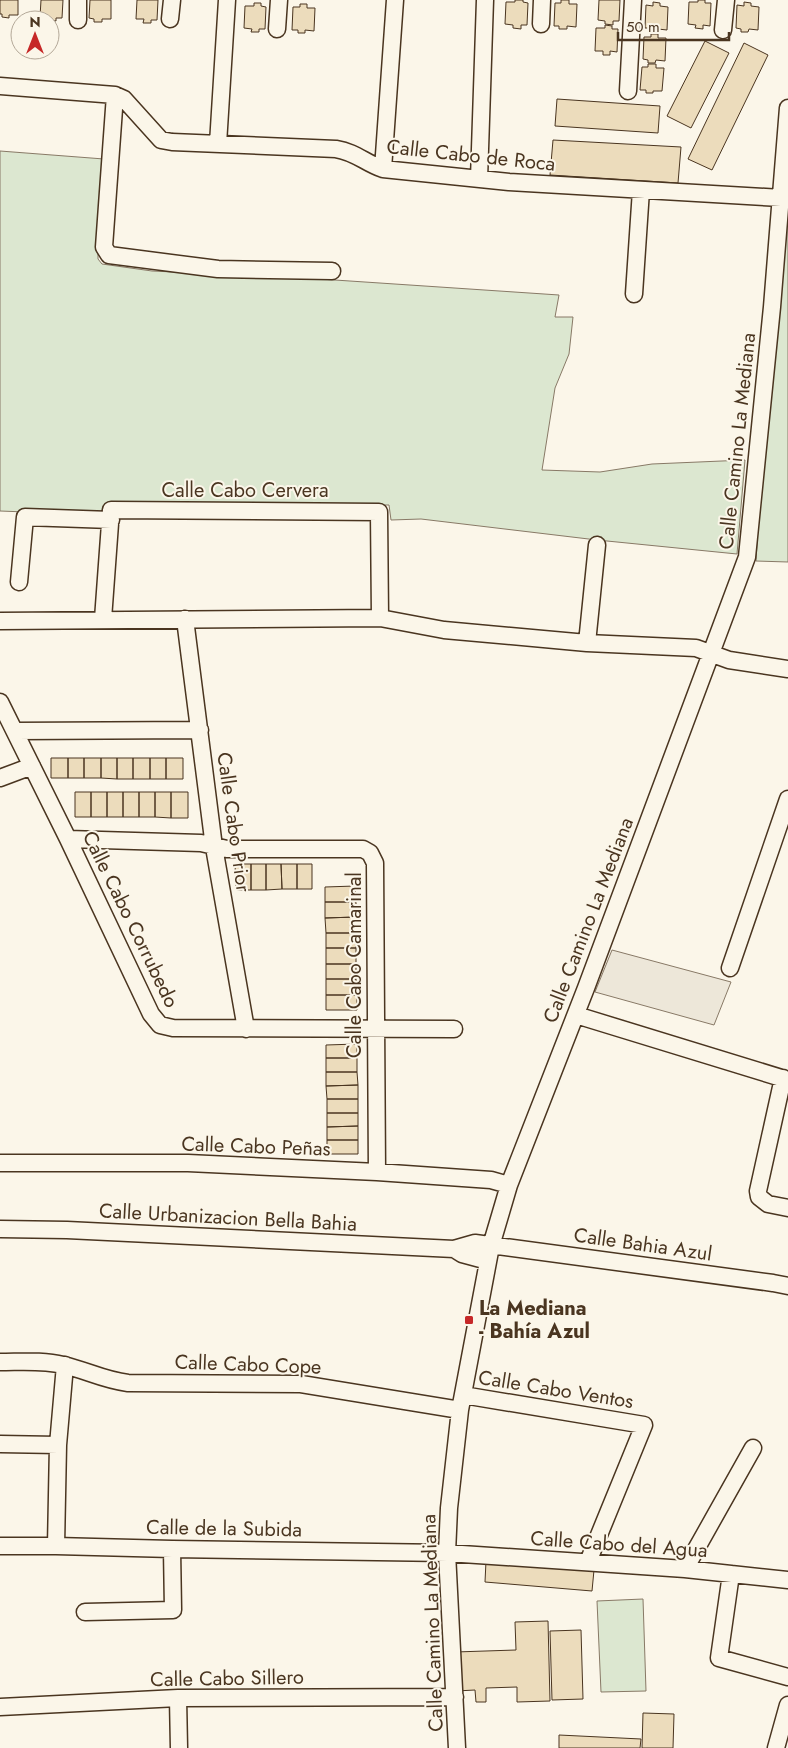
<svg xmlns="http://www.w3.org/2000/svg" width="788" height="1748" font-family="Jost,sans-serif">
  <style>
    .green { fill: #dce7d0; stroke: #887966 }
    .parking { fill: #ede7d9; stroke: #887966 }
    .building { fill: #ecdcbc; stroke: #4a3520 }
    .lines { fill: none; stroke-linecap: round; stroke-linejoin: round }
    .minor-casing { stroke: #4a3520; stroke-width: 19 }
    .minor { stroke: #fbf6e9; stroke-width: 16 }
    .poi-dot { fill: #c62828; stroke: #fbf6e9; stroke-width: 2 }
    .labels { text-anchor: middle; stroke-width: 4; stroke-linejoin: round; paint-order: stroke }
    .street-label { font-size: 20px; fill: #4a3520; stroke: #fbf6e9 }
    .poi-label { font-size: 20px; font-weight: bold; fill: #4a3520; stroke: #fbf6e9; text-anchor: start }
  </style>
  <rect width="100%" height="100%" fill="#fbf6e9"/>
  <path class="green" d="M0,151L104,159L98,250V259L102,264L152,271L305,278L559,295L555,317H573L569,354L555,388L542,470L600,472L652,464L745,460L737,554L597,540L421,519L391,520L389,505H105L103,515L0,511Z
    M788,206V562L756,561L759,510Z
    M643,1599L646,1691L601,1692L597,1601Z"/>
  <path class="parking" d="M612,950L731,982L714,1025L595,992Z"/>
  <path class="building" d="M0,0H18V15H9V18L2,17V14H0Z
    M41,0H63L62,18H56V21L48,20V17H40Z
    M90,0H111V19H102V22H94V19L89,18Z
    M137,0H158L157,20H151V23H143L144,19H136Z
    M515,0H523V2L528,3L527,25H521V29L513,28V25L505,24L506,2H515Z
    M561,0H569V4H577L576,27L567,26V29H559V26H554L555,3H561Z
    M599,0H620L619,21H613V25L605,24V21L598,20Z
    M698,0H705V3H711L710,26L703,25V29L695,28L696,25L688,24L689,2H698Z
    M653,2L660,3V6L668,7L667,30L658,29L657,32L650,31V28H645L646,5L653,6Z
    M744,2L751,3V6L759,7L758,30L749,29L748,32H741V29L736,28L737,5L744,6Z
    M254,3H261V6L266,7L265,29H259V32H251L252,29L244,28L245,6H254Z
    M300,4H307V8H315L314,31L305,30V33H298V30H292L293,7H300Z
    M605,25L612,26V29H618L617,52L610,51V55H603V51H595L596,28H605Z
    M651,34H658V38H666L665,61L656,60L655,63H648V60L643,59L644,37H651Z
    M705,41L729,53L691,128L667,116Z
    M744,43L768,55L712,170L688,159Z
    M648,64H656V68H664L662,91H653V93H646V90H640L642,67H648Z
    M557,99L660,106L658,133L555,126Z
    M553,140L681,147L678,183L550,175Z
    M51,758H68V778H51Z
    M68,758H84V778H68Z
    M84,758H101V778H84Z
    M101,758H117V779L101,778Z
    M117,758H133V779H117Z
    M133,758H150V779H133Z
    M150,758H166V779H150Z
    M166,758H183V779H166Z
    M75,792H91V817H75Z
    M91,792H107V817H91Z
    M107,792H123V817H107Z
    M123,792H139V817H123Z
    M139,792H155V817H139Z
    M155,792H171V818L155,817Z
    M171,792H188V818H171Z
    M235,864H251V890H236Z
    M251,864H266V890H251Z
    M266,864H281L282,889L266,890Z
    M281,864H297V889H282Z
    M297,864H312V889H297Z
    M355,886L356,902H325V887Z
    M325,902H356V917L325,918Z
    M356,917V933H326L325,918Z
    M326,933H356V948H326Z
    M326,948H356V964H326Z
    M326,964H356V979H326Z
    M326,979H356L357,995H326Z
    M326,995H357V1010H326Z
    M357,1044V1058H326V1045Z
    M326,1058H357V1072H326Z
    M326,1072H357L358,1085L326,1086Z
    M358,1085V1099H327L326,1086Z
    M327,1099H358V1113H327Z
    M327,1113H358V1126L327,1127Z
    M358,1126V1140H327V1127Z
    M327,1140H358V1154H327Z
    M486,1561L594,1570L592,1591L485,1582Z
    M548,1621L550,1701L517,1702V1687L486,1688V1702H476L475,1690L456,1691L455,1652L516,1650L515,1622Z
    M581,1630L583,1699L552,1700L550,1631Z
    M643,1713L674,1714L673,1748H642Z
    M559,1735L641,1739L640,1748H559Z"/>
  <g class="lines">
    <defs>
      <path id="minor" d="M78,0V20
        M170,19L172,0
        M541,24L542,0
        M277,29L279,0
        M723,30L726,0
        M0,86L115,95L124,99L161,140L172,142L336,149C356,152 365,163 383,169L509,182L781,198
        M628,91L633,0
        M115,95L104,247L109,255L218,269L332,271
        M218,144L227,0
        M383,169L395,0
        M479,179L485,0
        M634,294L641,190
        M19,582L25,517L111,520
        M380,618L444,630L587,643L696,648L729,660L788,669
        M185,619L214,847L246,1029
        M0,621L380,618L379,512L111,510L103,619
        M587,643L597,545
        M0,702L68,839L151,1014L160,1025L173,1028L454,1029
        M15,731L200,730
        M0,778L32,766
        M68,839L201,843L227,849H363L370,853L375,863L377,1172
        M730,968L788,799
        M576,1015L788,1080
        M783,1078L758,1191L759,1197L768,1204L788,1208
        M0,1163H188L377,1172L491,1180L509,1185
        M0,1229L67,1230L454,1249L475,1243L773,1283L788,1286
        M454,1249L462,1254L488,1261
        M0,1362C21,1362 43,1360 63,1365C86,1370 103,1380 128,1383L301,1384L460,1410
        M463,1395L644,1425L588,1562
        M0,1444L58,1445
        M0,1546H56L172,1549L447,1553L685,1569L788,1580
        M56,1546L58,1445L65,1365
        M685,1569L753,1448
        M731,1574L719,1658L788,1677
        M85,1612L173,1610L172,1549
        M178,1698L179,1748
        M0,1707L178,1698L455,1697
        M457,1748L447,1553L449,1508L460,1410L491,1246L509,1185L586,988L747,557L772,307L788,108
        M776,1748L788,1705"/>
    </defs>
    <use href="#minor" class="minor-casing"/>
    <use href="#minor" class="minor"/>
  </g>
  <rect class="poi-dot" x="464" y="1315" width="10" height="10" rx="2.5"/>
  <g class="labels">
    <g class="street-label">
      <text transform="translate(471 155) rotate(6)" y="7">Calle Cabo de Roca</text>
      <text transform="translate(737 441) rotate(-84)" y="7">Calle Camino La Mediana</text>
      <text x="245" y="497">Calle Cabo Cervera</text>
      <text transform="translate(234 822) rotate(82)" y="7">Calle Cabo Prior</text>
      <text transform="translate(131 919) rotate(64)" y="7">Calle Cabo Corrubedo</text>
      <text transform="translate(588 920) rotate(-69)" y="7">Calle Camino La Mediana</text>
      <text transform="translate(354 965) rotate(-90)" y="7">Calle Cabo Camarinal</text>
      <text transform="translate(256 1146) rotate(2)" y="7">Calle Cabo Peñas</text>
      <text transform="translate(228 1217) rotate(3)" y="7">Calle Urbanizacion Bella Bahia</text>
      <text transform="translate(643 1244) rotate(8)" y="7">Calle Bahia Azul</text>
      <text transform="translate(248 1364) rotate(2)" y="7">Calle Cabo Cope</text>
      <text transform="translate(556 1389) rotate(9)" y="7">Calle Cabo Ventos</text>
      <text transform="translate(224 1528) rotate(1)" y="7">Calle de la Subida</text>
      <text transform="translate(619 1544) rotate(4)" y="7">Calle Cabo del Agua</text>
      <text transform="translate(432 1623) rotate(-92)" y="7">Calle Camino La Mediana</text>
      <text transform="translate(227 1678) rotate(-1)" y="7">Calle Cabo Sillero</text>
    </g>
    <g class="poi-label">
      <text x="479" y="1315">La Mediana<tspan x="479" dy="23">- Bahía Azul</tspan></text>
    </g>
  </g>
  <g transform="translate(35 35)"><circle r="24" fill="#fbf6e9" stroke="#b4a999"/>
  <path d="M0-4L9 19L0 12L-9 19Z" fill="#c62828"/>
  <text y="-8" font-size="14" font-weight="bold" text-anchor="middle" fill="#4a3520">N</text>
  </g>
  <path d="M618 32v8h111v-8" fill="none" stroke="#4a3520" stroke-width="2.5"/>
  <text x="626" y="32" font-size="15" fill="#4a3520" stroke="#fbf6e9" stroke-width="4" paint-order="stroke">50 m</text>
</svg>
